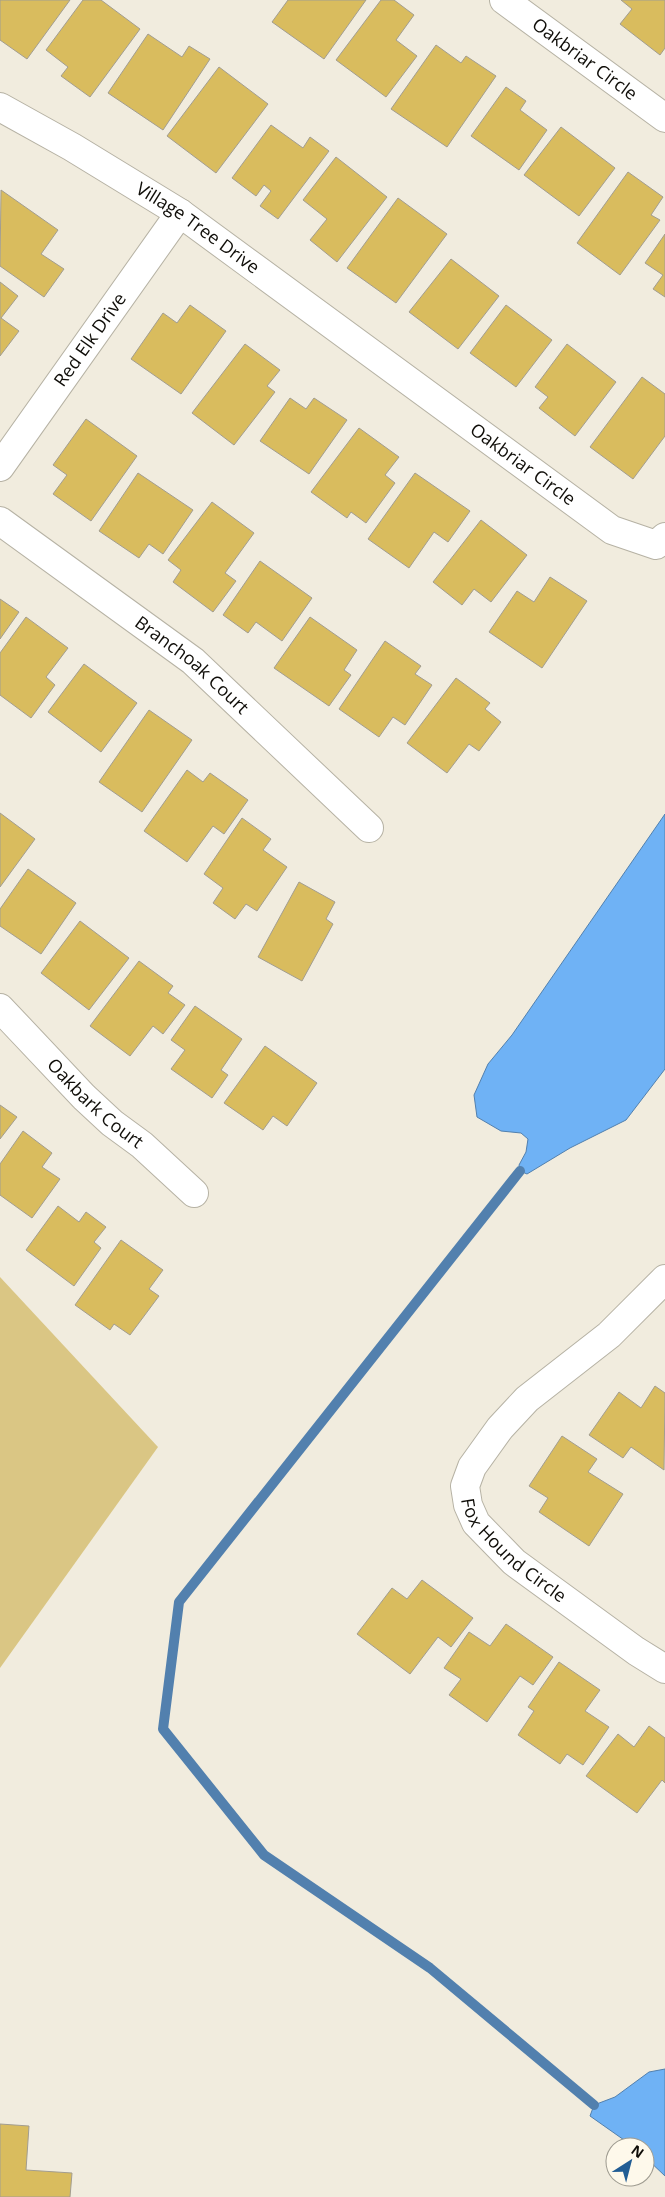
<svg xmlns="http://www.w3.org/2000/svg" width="665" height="2197" font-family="'Open Sans',sans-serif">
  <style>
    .green { fill: #dac684 }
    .water { fill: #6fb2f5; stroke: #5280ae }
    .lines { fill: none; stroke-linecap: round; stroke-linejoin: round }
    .stream { stroke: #5280ae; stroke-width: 10 }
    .building { fill: #d9bc5e; stroke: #a29d90 }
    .minor-casing { stroke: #b6b2a4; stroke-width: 30 }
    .minor { stroke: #fff; stroke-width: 28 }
    .labels { text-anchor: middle; stroke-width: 4.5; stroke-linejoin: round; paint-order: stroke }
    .street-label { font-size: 18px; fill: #0f0d08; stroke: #fef9eb }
  </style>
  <rect width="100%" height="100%" fill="#f1ecde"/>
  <path class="green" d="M0,1277L158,1447L0,1668Z"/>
  <path class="water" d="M665,814V1069L626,1120L570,1148L527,1174L520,1171L519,1165L526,1152L528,1139L521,1133L501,1131L477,1117L474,1095L488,1064L512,1035Z
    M665,2069V2176L645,2157V2147H634L590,2116L594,2105L615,2097L649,2072Z"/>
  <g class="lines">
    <path class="stream" d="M520,1171L179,1602L163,1729L264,1855L430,1968L594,2105"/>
  </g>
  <path class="building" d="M0,0H70L27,59L0,40Z
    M83,0H101L140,29L90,97L61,76L68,67L46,50Z
    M288,0H366L324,59L272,22Z
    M381,0H394L414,15L396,40L417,56L386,97L336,60Z
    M621,0H665V48L660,55L620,24L632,9Z
    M148,34L182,57L189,46L210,59L163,130L108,93Z
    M436,45L461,63L466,56L496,76L447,147L391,109Z
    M219,67L268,104L216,173L167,136Z
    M506,87L526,101L520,110L547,130L519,170L471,136Z
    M271,125L303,148L310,137L329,151L278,219L260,206L271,191L264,185L256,196L232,178Z
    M561,127L615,168L579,216L524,175Z
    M336,157L387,197L337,262L310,240L327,219L303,200Z
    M628,172L663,197L651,215L660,220L620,275L577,243Z
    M1,190L58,230L41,254L64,269L44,297L0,266Z
    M398,198L447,234L396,303L347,268Z
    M665,234V297L653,289L663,275L645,263Z
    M451,259L499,296L458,349L409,312Z
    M0,282L18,296L1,318L19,331L0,356Z
    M190,305L226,331L181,394L131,359L163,313L177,323Z
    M506,305L552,340L516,387L470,353Z
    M245,344L280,370L267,386L275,392L234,445L192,413Z
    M567,344L616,382L575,436L539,408L548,397L535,387Z
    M642,377L665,394V436L633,479L590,447Z
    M290,398L306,409L314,398L347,420L309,474L260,441Z
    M86,419L137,456L91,521L53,494L67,475L53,465Z
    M359,428L399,457L385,475L395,483L366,523L351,512L347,518L311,492Z
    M138,473L193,510L163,554L149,544L139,558L99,531Z
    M415,473L470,511L448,542L434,532L409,568L368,539Z
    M212,502L254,533L225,573L236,581L213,612L173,582L181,570L168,560Z
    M481,520L527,555L491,602L474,589L462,605L433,582Z
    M260,561L312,598L282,641L256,622L248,633L223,615Z
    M550,577L587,601L542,668L489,632L517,591L534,602Z
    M0,599L19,612L0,639Z
    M26,617L68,648L46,677L55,685L31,718L0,695V653Z
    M310,617L357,650L344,670L351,675L329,706L274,668Z
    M385,641L421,666L415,674L432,685L405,725L393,717L379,737L339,709Z
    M84,664L137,703L101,752L48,712Z
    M456,678L490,703L485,709L501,722L479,751L469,744L447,773L407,743Z
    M149,710L192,740L142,812L99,782Z
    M187,770L203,782L210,773L248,800L224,834L213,826L187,862L144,831Z
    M0,813L35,839L0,887Z
    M242,818L271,839L263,850L287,867L257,911L246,904L235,919L213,903L223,888L204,874Z
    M28,869L76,903L41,954L0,926V909Z
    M299,882L335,902L326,919L333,924L302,981L258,957Z
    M80,921L129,958L89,1010L41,973Z
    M139,961L173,986L168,993L185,1005L163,1034L153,1026L130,1056L90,1026Z
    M195,1006L242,1039L221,1070L228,1075L212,1098L171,1069L185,1050L171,1040Z
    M265,1046L317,1083L287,1126L273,1116L263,1130L224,1103Z
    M0,1105L17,1117L0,1139Z
    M23,1131L52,1153L42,1167L60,1179L32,1218L0,1195V1164Z
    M58,1206L79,1222L86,1212L106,1227L94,1242L101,1248L74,1286L26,1250Z
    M121,1240L163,1270L149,1289L159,1296L130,1335L114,1324L110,1330L75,1305Z
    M655,1386L665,1393L664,1470L631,1447L623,1458L589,1435L619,1392L641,1408Z
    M562,1436L597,1459L588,1472L623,1494L589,1546L539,1512L548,1498L529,1486Z
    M422,1580L473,1618L451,1647L438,1637L410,1674L357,1634L392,1588L407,1599Z
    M506,1624L553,1657L533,1685L520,1676L487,1722L449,1695L461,1679L444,1668L469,1632L490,1646Z
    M559,1662L600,1690L585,1711L609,1727L583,1765L567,1754L560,1764L518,1735L534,1711L528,1707Z
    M649,1726L665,1738V1783L662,1780L637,1813L586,1776L618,1734L634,1747Z
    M0,2124L29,2126L26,2170L72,2173L70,2197H0Z"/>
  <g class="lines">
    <defs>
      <g id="minor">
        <path id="s1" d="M504,0L665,118"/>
        <path id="s2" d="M0,107L72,147L180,213L612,530L656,545L665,537"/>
        <path id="s3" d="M0,467L180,213"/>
        <path id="s4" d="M0,521L193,661L369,828"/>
        <path id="s5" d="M0,1008L84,1097L112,1123L142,1145L194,1193"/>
        <path id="s6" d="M665,1279L609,1335L527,1399L500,1428L472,1467L465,1486L468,1505L476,1523L514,1562L636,1651L665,1669"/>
      </g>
    </defs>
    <use href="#minor" class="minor-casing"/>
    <use href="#minor" class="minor"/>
  </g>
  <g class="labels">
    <g class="street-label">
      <text dy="6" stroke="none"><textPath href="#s1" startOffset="100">Oakbriar Circle</textPath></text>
      <text dy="6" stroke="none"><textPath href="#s2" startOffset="232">Village Tree Drive</textPath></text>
      <text dy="6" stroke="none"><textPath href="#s3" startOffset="156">Red Elk Drive</textPath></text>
      <text dy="6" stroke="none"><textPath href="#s2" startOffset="634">Oakbriar Circle</textPath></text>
      <text dy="6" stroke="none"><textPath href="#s4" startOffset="240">Branchoak Court</textPath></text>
      <text dy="6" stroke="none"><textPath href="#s5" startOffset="135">Oakbark Court</textPath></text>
      <text dy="6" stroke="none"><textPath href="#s6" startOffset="375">Fox Hound Circle</textPath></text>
    </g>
  </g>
  <g transform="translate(630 2162) rotate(36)"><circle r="24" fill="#fef9eb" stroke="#9e9b90"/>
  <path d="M0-4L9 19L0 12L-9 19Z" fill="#215d94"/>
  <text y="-8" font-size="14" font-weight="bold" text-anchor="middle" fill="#0f0d08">N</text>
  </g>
</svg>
